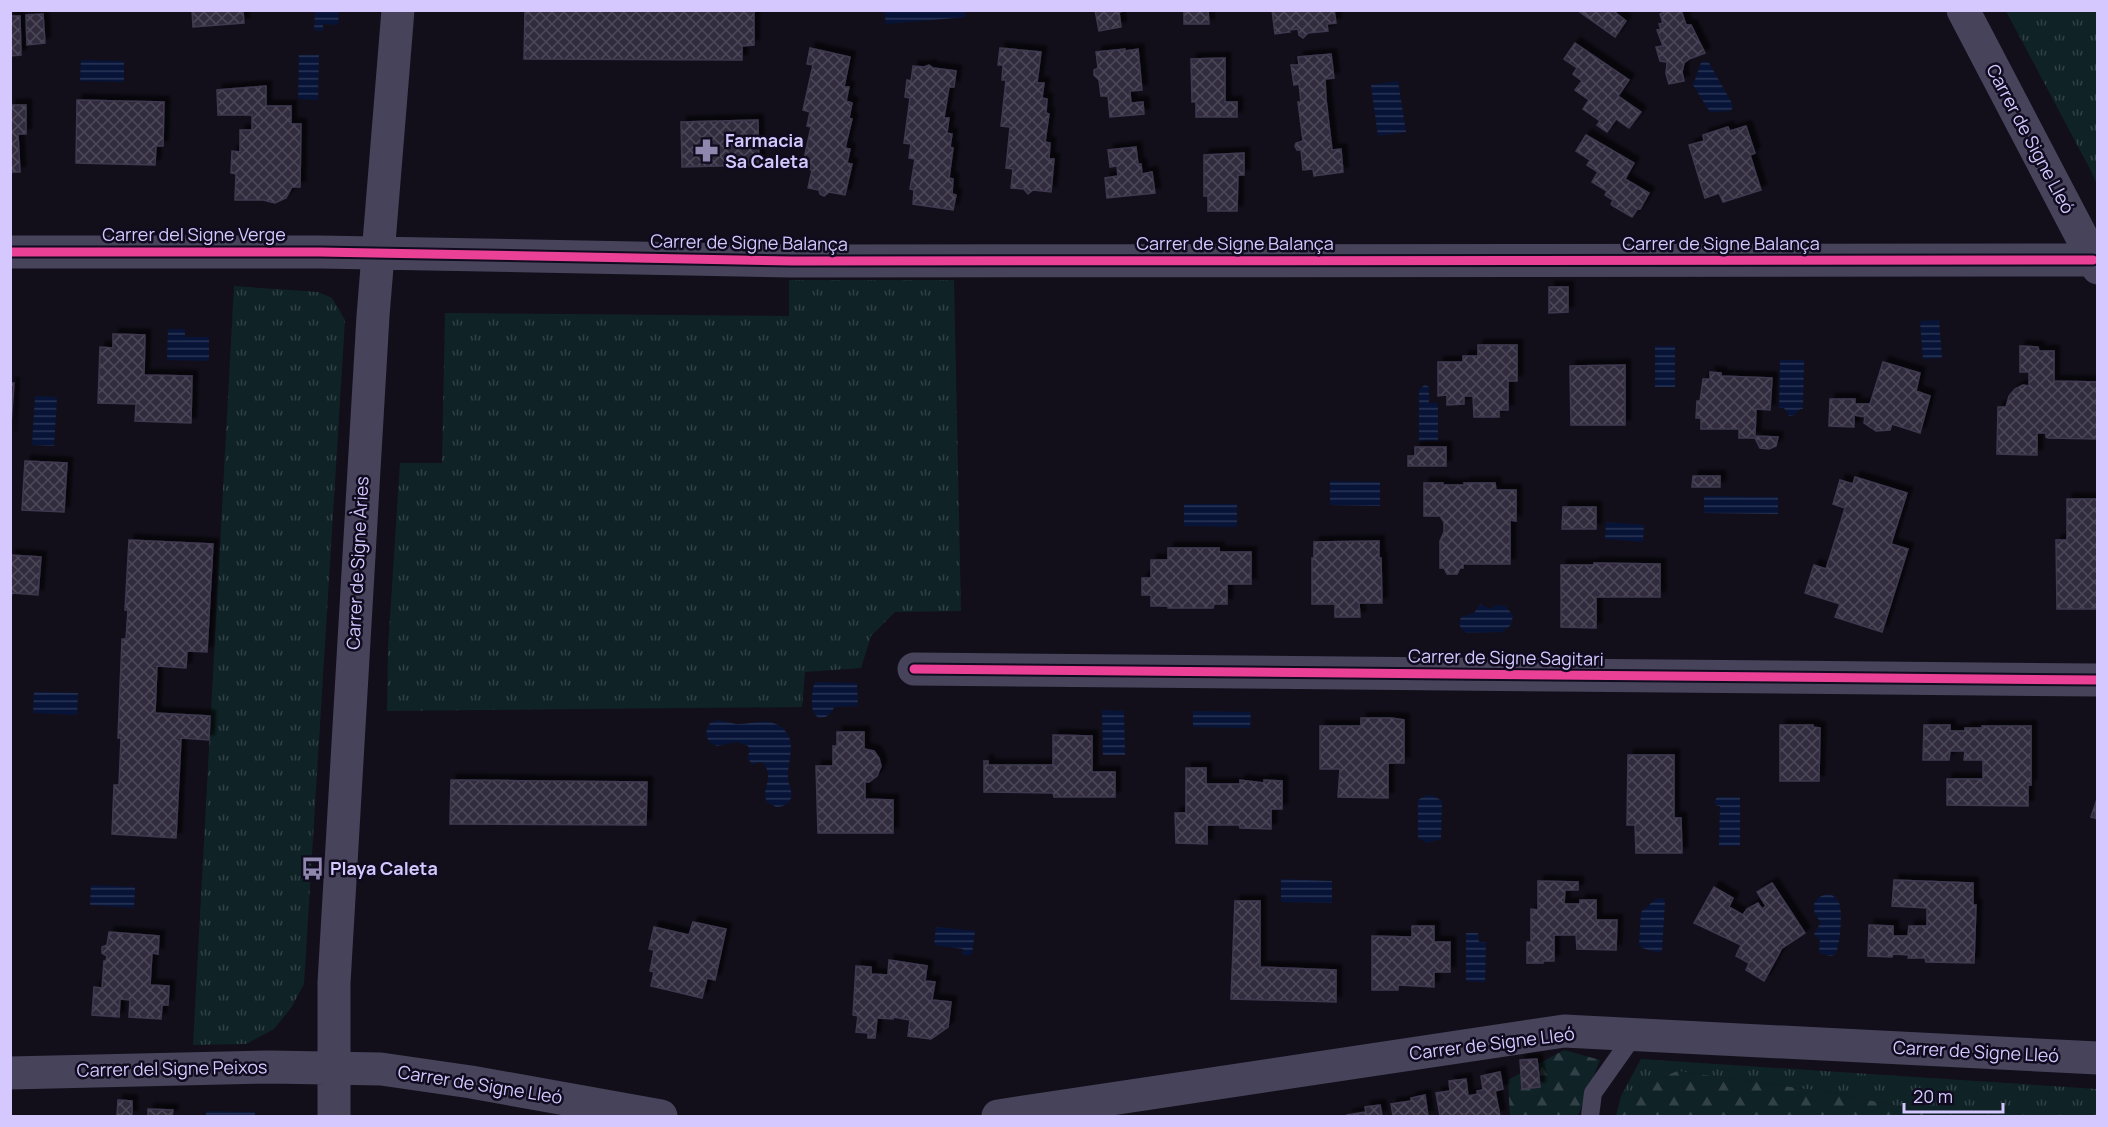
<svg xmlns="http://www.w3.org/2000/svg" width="2108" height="1127" font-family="Manrope,sans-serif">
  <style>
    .grass { fill: url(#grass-tufts) }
    .forest { fill: url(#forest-firs) }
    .water { fill: url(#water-rules) }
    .building { fill: url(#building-cross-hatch); stroke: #3f394f; stroke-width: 1.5; filter: url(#shadow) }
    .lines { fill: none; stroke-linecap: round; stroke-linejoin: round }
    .lane { stroke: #47435b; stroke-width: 18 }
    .street { stroke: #47435b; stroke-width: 33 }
    .cycleway-casing { stroke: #100b1e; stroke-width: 13 }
    .cycleway { stroke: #ea4096; stroke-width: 9 }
    .labels { text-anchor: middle; stroke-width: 5; stroke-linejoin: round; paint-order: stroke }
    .street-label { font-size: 18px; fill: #d4c8ff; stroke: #100b1e }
    .poi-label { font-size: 18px; font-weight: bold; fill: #d4c8ff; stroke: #100b1e; text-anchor: start }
  </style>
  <defs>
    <pattern id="grass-tufts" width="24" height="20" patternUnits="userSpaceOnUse" patternTransform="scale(1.5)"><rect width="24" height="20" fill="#0f2326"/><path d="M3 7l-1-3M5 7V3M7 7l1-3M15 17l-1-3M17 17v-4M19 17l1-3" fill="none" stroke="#314147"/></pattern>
    <pattern id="forest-firs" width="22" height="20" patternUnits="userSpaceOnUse" patternTransform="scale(1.5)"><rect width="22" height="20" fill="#0f2326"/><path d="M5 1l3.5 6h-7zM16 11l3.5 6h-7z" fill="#314147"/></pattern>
    <pattern id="water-rules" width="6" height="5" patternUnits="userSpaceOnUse" patternTransform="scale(1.5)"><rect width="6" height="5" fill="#071438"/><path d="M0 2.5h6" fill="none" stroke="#2a3556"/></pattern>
    <pattern id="building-cross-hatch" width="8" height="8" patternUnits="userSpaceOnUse" patternTransform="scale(1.5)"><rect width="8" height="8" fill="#302c3d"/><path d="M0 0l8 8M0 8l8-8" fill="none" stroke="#4d495a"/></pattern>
    <filter id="shadow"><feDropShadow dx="5.5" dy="-5.5" stdDeviation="1.5" flood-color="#0009"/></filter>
  </defs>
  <rect width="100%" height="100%" fill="#120f1a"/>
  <path class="grass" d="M2006,11H2097V184L2090,169Z
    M789,280H954L961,611L895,612L871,636L861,668L805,672L802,707L387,711L388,648L400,463H442L445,313L789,316Z
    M234,286L318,292L332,298L345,320L304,984L291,1008L274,1029L246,1044L193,1045Z
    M1641,1059L2097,1089L2098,1116H1945L1834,1093L1677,1071L1621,1096Z"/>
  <path class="forest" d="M1564,1050L1600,1060L1578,1116H1510L1508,1080Z
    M1677,1071L1834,1093L1945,1116H1616L1621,1096Z"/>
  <path class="water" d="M315,11H339L338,25L323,24V31L314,30Z
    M884,11H965L966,17L886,24Z
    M299,55H319L318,100L298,99Z
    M81,60L124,61V82L80,81Z
    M1705,61L1709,63L1733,105L1731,111L1710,112L1693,85L1701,63Z
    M1398,81L1406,132L1378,136L1371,85Z
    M1939,320L1942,358L1923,359L1920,321Z
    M168,329H185V337H209V361L167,360Z
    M1655,346H1675V387H1655Z
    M1780,360H1804L1803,409H1800L1795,415L1789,416L1784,408H1779Z
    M1425,385L1429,387V403H1438V441H1419V389Z
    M35,396L57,397L54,446L32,445Z
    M1330,481L1380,482V506L1330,505Z
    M1704,496L1778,497V514L1704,513Z
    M1184,504H1237V527L1184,526Z
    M1606,522L1644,525L1643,542L1605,539Z
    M1480,604L1490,609L1498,605L1505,606L1513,615L1511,625L1502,632L1467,633L1462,630L1459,624L1461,617L1474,613Z
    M815,682L857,683L858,706L834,707C832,716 818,724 813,711C811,704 812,688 815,682Z
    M34,692L78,693L77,715L33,713Z
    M1102,710L1124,711L1125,755H1103Z
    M1193,711L1251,712L1250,728L1193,727Z
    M718,720C724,721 730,723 736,724C753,725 766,716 781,727C798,740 788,758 788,775C787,782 793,791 791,798C789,804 783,807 776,807L767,802C760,787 776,779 763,763L759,762L753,765L747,758L750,751L748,746L737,742L717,746L709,742L706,735L707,728L710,723Z
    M1432,795L1442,801L1441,839L1427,843L1418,838V800L1425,796Z
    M1717,797H1740V846H1719L1720,806H1717L1714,802Z
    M1281,879L1332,881V903L1281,902Z
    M91,885L135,887L134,908L90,905Z
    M1829,894C1834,896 1837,898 1839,903C1843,911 1840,948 1835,955L1830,956L1820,953L1819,947L1820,940L1814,934L1821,922C1810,911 1811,896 1829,894Z
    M1657,898H1663L1665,901L1662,950L1659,953L1642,948L1639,945L1641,912Z
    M936,927L975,931L972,955H962L963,949L934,945Z
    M1466,933H1478L1479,942H1486L1485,982L1466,981Z
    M206,1111L255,1112V1116H206Z"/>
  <path class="building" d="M192,10H243L244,23L193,27Z
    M525,10H754V45L742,46V60L524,59Z
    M1095,10H1128L1119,12L1121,27L1099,31Z
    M1184,10H1208L1209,24H1184Z
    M1272,10H1334L1336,23L1327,24L1328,31L1308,33L1303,38L1299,35L1298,29L1289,30L1290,32L1275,34Z
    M1577,10H1612L1626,21L1615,37Z
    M1670,10H1681L1686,25H1691L1705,53L1689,59L1684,63L1682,72L1684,81L1669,84L1666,74L1667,62L1660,61L1656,47L1663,46L1657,30L1661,29L1659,24L1663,23L1660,14Z
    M43,14L45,43L27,45L26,15Z
    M10,16H20L21,55L10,56Z
    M1575,43L1629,80L1618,96L1641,112L1629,128L1616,119L1607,132L1597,125L1600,121L1583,109L1589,100L1575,90L1582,81L1573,74L1577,68L1564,59Z
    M810,48L850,57L844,87H849L846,101L852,103L849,118L852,119L845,148L850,149L847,163L852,164L845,195L829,192L824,196L820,194L819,190L808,188L812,170L802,168L811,127L807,126L810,112L803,110L813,65L807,64Z
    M1000,48L1041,52L1037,83H1044L1042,98L1047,99L1046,113L1049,114L1045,142L1050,143L1049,159H1054L1051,192L1033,190L1028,194L1024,189L1011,188L1013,169L1006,168L1010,127L1001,126L1006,80H1002L1003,65H998Z
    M1125,49V51L1138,49L1142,90L1130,91V93L1131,103L1143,102L1144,114L1110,117L1108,96H1101L1099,80L1094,75V70L1098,68L1096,52Z
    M1331,54L1334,78L1325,79L1326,99L1332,150L1341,149L1343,172L1314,176L1313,169L1303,170L1301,150H1297L1295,146L1296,143L1303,141L1298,102H1301L1299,84L1294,85L1291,65H1299L1298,57Z
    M1225,58V102H1237V117H1196V102H1192L1191,59Z
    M929,65L933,68L956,71L954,87H949L944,118H949L947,133L952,134L950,147L953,148L949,178L953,179L952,194L956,195L953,210L913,204L914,190L910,189L915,159L909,158L911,144L904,143L910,98L905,97L907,80L911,81L913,66L924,67Z
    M266,86V106H291V124H301L300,187H292L286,198L275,203L263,200H235L236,174L231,173L232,151L240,152V130H252V115H218L217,90Z
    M77,100L164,102L163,146H156L155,165L76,163Z
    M10,105H26V134H18L20,172H10Z
    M758,120L759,165L682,167L681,122Z
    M1746,126L1755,153L1750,155L1761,190L1723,202L1719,193L1705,198L1689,145L1704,141L1703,135L1728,127L1730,131Z
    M1586,135L1634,163L1625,179L1649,193L1640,209L1638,208L1632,217L1613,206L1611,204L1613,200L1605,195L1607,191L1592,182L1598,172L1587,165L1590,160L1576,151Z
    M1136,147L1138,164H1141L1142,174L1152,172L1155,193L1107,198L1105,178L1118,176L1117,166L1110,167L1108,150Z
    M1244,153V175H1238L1237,211H1208V196H1204V155Z
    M1549,287H1568V312L1549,313Z
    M113,334L145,335L144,375L192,376L191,423L135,421L136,404L98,403L100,347L113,348Z
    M1478,345H1517V381H1508V410H1499V417H1474L1473,396H1464V404L1447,405V395L1438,396V362H1463V356H1478Z
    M2020,346L2038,347L2039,351H2054V381L2098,382V439L2048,438L2046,437V433H2037V455L1997,454L1998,407H2006L2009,396L2015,389L2023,385L2029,386V372H2020Z
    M1883,362L1920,373L1916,391L1930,396L1920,433L1892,424L1890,430L1876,431L1864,423L1865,417L1854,415V427L1829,426L1830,399H1855V404H1870Z
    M1625,365V425H1571L1570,366Z
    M1710,372L1721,373V376L1772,378L1770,410L1756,409L1755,436L1778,437L1776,446L1769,449L1760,448L1755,438H1739V429H1701V418H1696L1697,401H1700L1703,379H1710Z
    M10,383H14L10,438Z
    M1415,447H1446V466H1408V456H1415Z
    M25,461L67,463L64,512L22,510Z
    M1693,476H1720V487H1692Z
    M1855,477L1907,493L1891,544L1908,549L1882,632L1835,617L1840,604L1805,593L1814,565L1826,569L1845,508L1833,504L1840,480L1853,484Z
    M1424,483H1443L1442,485H1465L1464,483H1495L1496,490H1516V521L1510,520V564H1463V568H1460L1457,574H1447L1444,568H1440V541L1444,532V522L1440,516H1424Z
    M2067,499H2098V609H2057L2056,540H2067Z
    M1563,507H1596V529H1562Z
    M129,540L213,544L207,652L187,651L186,668L157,666L155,713L210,716L209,740L181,738L176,838L112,834L114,785H119L121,738H118L122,639H126L128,610H125Z
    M1379,541V558H1381L1382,603H1359L1360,617H1335V604H1312V558H1314V542Z
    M1168,548H1219V552H1251V584H1227V604H1214L1213,608H1168V606H1151V595H1142V578H1151V560H1168Z
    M10,555L41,557L38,595L12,593L10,602Z
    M1594,563L1660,564V597H1596V628L1561,627V565H1594Z
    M1361,718H1391L1404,720V763H1388V798L1338,797L1340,769H1320V726H1361Z
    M1780,725H1813L1812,727L1820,728L1819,781H1780Z
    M1924,725H1950V731H1965V728H1983L1982,726H2031V785H2028V806L1947,805V779H1983V760H1964L1965,751H1950L1949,760H1923Z
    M837,732H864V749L874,751L879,758L881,766L877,776L869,782H865V799L893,800V833H818L816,766H833V746H837Z
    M1053,735L1092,736V772H1115V797H1054L1053,793L984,792V761H988V765H1053Z
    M1628,755H1674V818H1681L1682,853H1636L1635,825H1627Z
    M1186,768H1206V784H1240V780L1264,783V780L1282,781V809H1271V829L1240,828L1239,825H1207V844L1176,843L1175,813H1186Z
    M451,780L647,782L646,825L450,824Z
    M2098,796L2095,816L2098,819L2091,817Z
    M1894,880L1973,883V905H1976L1974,963L1926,962L1925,958H1908L1909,955L1893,954L1892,957L1868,956L1869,925L1893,926V936H1908L1909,926H1927V908L1892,906Z
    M1538,881L1578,882V890H1565L1564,904H1580V900H1596V920H1617L1616,950L1577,949L1576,935H1554V961H1543V963H1527V942H1531V909L1538,910Z
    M1772,883L1805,933L1782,948L1764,981L1746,970L1749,963L1736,956L1741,945L1694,923L1714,887L1733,898L1729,907L1743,915L1747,909L1758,903L1762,909L1766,906L1757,892Z
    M1235,901H1260V967L1336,970V1002L1231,999Z
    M693,922L726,929L715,980L707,978L702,998L651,986L654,972L650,971L654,950L649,949L654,927L689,935Z
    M1412,926H1434V942H1450V972H1434V987L1398,985V990H1372V936L1412,937Z
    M109,932L159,936L158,954L152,953L150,985L169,986L168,1005H162L161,1019L129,1017L130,1000L120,999L119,1017L92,1015L94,987L102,988L104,961H106L107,956L102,953V947L107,945Z
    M889,960L927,966L925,981L935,982L932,1000L951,1002L948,1027L931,1039L908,1036L910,1020L893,1017V1019L877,1018L875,1038H868V1033L856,1032L858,1016L853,1015L856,966L871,967V974L888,975Z
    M1537,1059L1540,1087L1522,1089L1520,1060Z
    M1500,1072L1503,1089L1495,1091L1500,1116H1440L1436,1093L1450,1091L1449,1081L1466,1079L1468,1096L1478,1094L1477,1091L1483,1090L1481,1076Z
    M1425,1095L1428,1116H1393L1391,1104L1411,1101V1098Z
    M118,1100L132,1101V1116H117Z
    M1380,1105L1382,1116H1347V1115L1366,1112L1365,1107Z
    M148,1109L173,1110L172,1116H148Z"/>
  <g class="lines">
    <path class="lane" d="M1590,1116L1593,1093L1634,1035"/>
    <path class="street" d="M1963,10L2098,268
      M10,252H320L792,261L2093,260
      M914,669L2098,680
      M10,1073L270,1067L381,1069L471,1082L661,1116
      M334,1116V983L373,316L398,10
      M998,1116L1564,1031L2098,1058"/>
    <defs>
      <path id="cycleway" d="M10,252H320L792,261L2093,260
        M914,669L2098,680"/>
    </defs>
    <use href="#cycleway" class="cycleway-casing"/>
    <use href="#cycleway" class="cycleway"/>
  </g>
  <defs>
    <symbol id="pharmacy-bare" viewBox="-9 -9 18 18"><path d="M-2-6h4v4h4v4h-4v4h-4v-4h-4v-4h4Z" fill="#9087af" stroke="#100b1e" stroke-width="2.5" paint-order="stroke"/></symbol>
    <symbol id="bus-bare" viewBox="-9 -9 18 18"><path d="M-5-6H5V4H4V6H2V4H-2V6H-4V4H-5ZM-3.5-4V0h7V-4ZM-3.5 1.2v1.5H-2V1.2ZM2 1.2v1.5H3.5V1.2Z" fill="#9087af" stroke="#100b1e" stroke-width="2.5" paint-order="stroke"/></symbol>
  </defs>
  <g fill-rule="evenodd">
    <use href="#pharmacy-bare" x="690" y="134" width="33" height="33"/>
    <use href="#bus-bare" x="296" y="852" width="33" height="33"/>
  </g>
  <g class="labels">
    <g class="street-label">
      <text transform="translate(2030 139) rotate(62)" y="6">Carrer de Signe Lleó</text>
      <text x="194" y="241">Carrer del Signe Verge</text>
      <text transform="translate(749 243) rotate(1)" y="6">Carrer de Signe Balança</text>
      <text x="1235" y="250">Carrer de Signe Balança</text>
      <text x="1721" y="250">Carrer de Signe Balança</text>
      <text transform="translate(358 563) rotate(-87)" y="6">Carrer de Signe Àries</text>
      <text transform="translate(1506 658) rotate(1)" y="6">Carrer de Signe Sagitari</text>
      <text transform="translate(1492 1044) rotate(-7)" y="6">Carrer de Signe Lleó</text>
      <text transform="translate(1976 1052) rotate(3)" y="6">Carrer de Signe Lleó</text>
      <text transform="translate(172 1069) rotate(-1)" y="6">Carrer del Signe Peixos</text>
      <text transform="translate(480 1085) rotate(9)" y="6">Carrer de Signe Lleó</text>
    </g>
    <g class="poi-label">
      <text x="725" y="147">Farmacia<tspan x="725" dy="21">Sa Caleta</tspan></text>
      <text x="330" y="875">Playa Caleta</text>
    </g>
  </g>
  <rect width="2108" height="1127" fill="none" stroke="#d4c8ff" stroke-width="24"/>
  <path d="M1904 1103v9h99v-9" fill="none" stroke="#d4c8ff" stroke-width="3"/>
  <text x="1913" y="1103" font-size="18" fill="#d4c8ff" stroke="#100b1e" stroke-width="4.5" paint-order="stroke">20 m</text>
</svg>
